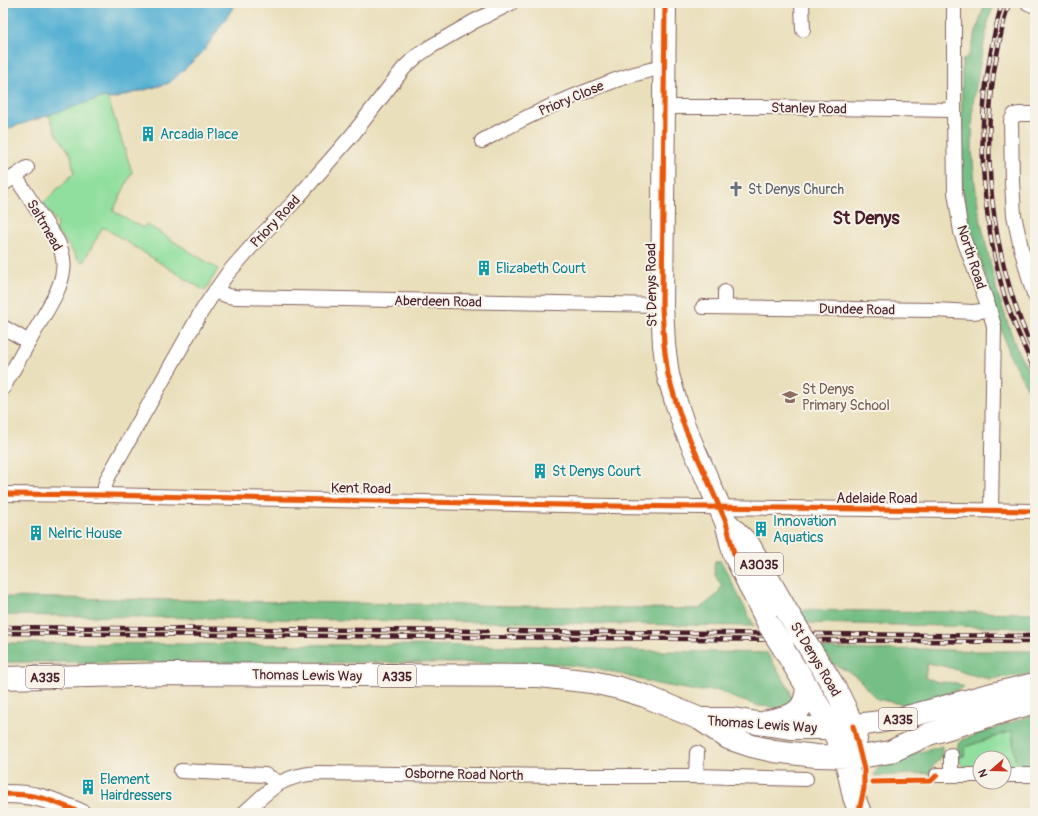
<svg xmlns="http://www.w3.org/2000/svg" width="1038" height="816" font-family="Pangolin,sans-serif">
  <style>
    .green { fill: #90df9e; stroke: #6d7f64 }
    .forest { fill: #74be85; stroke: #5f6e58 }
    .water { fill: #55b0d3; stroke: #50687f }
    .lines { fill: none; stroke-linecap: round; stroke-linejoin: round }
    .minor-casing { stroke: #82625d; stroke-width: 16 }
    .tertiary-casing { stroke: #82625d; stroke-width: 20 }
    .primary-casing { stroke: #82625d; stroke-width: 24 }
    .minor { stroke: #fff; stroke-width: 14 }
    .tertiary { stroke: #fff; stroke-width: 18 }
    .primary { stroke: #fff; stroke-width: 22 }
    .rail-casing { stroke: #4a1f2b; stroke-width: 4.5 }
    .rail { stroke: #f7f3e8; stroke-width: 3; stroke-dasharray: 9; stroke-linecap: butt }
    .primary-bridge-casing { stroke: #82625d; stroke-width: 24; stroke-linecap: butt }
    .primary-bridge { stroke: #fff; stroke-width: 22 }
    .cycleway-casing { stroke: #f7f3e8; stroke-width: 8 }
    .cycleway { stroke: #e8590c; stroke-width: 5 }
    .labels { text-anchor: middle; stroke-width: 4; stroke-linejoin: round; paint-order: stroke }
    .shield { fill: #f7f3e8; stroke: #7e5f64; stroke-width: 1 }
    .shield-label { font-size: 13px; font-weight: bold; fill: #4a1f2b }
    .street-label { font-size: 14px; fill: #4a1f2b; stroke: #f7f3e8 }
    .culture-label { font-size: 14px; fill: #0d838f; stroke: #f7f3e8; text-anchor: start }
    .worship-label { font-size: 14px; fill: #5b616d; stroke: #f7f3e8; text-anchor: start }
    .education-label { font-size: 14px; fill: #785e54; stroke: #f7f3e8; text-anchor: start }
    .district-label { font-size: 18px; font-weight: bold; fill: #4a1f2b; stroke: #f7f3e8 }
  </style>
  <rect width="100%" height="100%" fill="#f7f3e8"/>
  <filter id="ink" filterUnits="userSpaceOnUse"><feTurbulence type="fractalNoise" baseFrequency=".025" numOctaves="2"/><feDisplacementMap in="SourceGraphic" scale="8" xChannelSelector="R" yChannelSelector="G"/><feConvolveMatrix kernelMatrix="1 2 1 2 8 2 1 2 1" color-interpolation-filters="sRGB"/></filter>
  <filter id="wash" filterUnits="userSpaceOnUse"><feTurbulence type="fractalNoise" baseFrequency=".012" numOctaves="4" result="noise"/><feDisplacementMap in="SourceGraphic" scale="16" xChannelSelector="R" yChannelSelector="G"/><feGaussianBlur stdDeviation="0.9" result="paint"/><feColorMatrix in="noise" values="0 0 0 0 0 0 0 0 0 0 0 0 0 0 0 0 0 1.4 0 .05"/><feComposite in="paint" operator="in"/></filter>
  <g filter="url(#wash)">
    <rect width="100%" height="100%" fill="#eadfbb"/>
    <path class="green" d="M3,3H236L203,52L169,83L112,99L108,98L132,172L113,211L144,228L146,224L218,269L205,291L103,227L83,262L78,259L67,243L55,230L58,224L43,203L74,173L71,155L56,133L49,115L3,130Z
      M1012,731L1016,766H1004V758H980V766C970,766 961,771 958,757L964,756L965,747Z"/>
    <path class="forest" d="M985,3H995L989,18L980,64L973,103L972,150L975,184L980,218L997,292L1017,350L1035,383V403L1008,352L980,258L968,226L961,179L962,61L969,55Z
      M715,561H721L754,626L3,615V597L699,609L717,595L722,585C714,577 713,571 715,561Z
      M799,610L1035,613V628L806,623Z
      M3,643L545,646L615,650L767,653L790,690L792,701L781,708L759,706L734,698L719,690L697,691L657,684L593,667L536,663L3,662Z
      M821,648L867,650L921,649L972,651H1035V674L990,679L968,674L948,667L927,663L925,678L939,682L957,683L964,687L955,691L919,703L905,705L877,699L868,690L859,679L848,671L833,664Z
      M1035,714V767L1016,766L1012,731L965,747L964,756L958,757V744L964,739Z
      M942,746L941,758L931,768L932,773L874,776C876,767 883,765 890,763L891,760Z"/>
    <path class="water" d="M3,3H236L203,52L169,83L112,99L104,97L3,130Z"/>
  </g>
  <g filter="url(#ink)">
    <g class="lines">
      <defs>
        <path id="minor" d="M802,3L803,30
          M954,3V110L955,192L961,232L989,308L994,326L991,511
          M1028,3L1035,6
          M664,107H765L954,110
          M1035,114H1020L1014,115L1011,121L1012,182L1014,215L1021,248L1031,285L1035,296
          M482,141C519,120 555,103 595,88C617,79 641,71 665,67
          M5,183L27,168
          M215,291L228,296L235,297L662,305
          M703,307L934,310L973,312L981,311L989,308
          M725,307V292
          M3,327L29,342
          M3,388C15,366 27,345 39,324C48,308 61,289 63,271C65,260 62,251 58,242L15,176
          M3,494L105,495L611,506L1035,511
          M105,495V486L107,479L200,314L211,297L228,273L258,239L293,203L353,134L404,68L417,56L430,47L473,22L511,3
          M951,755V775
          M181,771L265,775L280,783
          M937,775H980
          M1004,775H1035
          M696,776L697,753
          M244,813C254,804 269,789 280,783C291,777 305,774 317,773L565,776H696L806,779"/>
        <path id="tertiary" d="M3,794C15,794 26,794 37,797C52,800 67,807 81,813"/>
        <path id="primary" d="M665,3L662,305L664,345L668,375L676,402L684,426L726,522L734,554L769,625
          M726,522L749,545L786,610
          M783,647L832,728L840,745L848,769L854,797L860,813
          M815,657C832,682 849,709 856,740
          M3,678L172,674L539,676L592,682L619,688L645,696L700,719L728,738L752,746L774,751L816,756L860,757L890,752L929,734L1035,702
          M700,719H733L757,723L792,728H832L872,723L903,718L984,696L1035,684
          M768,721C790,717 805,714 807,688"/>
      </defs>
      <use href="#minor" class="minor-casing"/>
      <use href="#tertiary" class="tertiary-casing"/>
      <use href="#primary" class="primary-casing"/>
      <use href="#minor" class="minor"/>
      <use href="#tertiary" class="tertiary"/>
      <use href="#primary" class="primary"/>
      <defs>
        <path id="rail" d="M1002,3C980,82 977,164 992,244C996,263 1000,282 1006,301C1014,325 1025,348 1035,371
          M1009,3C1002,25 998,48 994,71C981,168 994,266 1035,355
          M3,627L487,631
          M509,631L1035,636
          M3,633L1035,642"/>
      </defs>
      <use href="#rail" class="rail-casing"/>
      <use href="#rail" class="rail"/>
      <defs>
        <path id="primary-bridge" d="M786,610L815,657
          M769,625L783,647"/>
      </defs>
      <use href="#primary-bridge" class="primary-bridge-casing"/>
      <use href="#primary-bridge" class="primary-bridge"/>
      <defs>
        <path id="cycleway" d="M665,3L662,305L664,345L668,375L676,402L684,426L726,522L734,554
          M3,494L105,495L611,506L1035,511
          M853,726L864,769V789L859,811
          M872,782L931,781L937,775
          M3,794C15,794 26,794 37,797C52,800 67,807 81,813"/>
      </defs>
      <use href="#cycleway" class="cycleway-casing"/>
      <use href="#cycleway" class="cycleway"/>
    </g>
  </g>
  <defs>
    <symbol id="building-bare" viewBox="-9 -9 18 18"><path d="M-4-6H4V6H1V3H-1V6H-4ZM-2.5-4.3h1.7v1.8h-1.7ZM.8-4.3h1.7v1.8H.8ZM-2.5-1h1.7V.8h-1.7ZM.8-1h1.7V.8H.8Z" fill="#0f9aa8" stroke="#f7f3e8" stroke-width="2.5" paint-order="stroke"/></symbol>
    <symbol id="church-bare" viewBox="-9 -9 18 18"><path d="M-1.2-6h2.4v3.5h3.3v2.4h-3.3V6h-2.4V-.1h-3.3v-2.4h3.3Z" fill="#6b7280" stroke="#f7f3e8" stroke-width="2.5" paint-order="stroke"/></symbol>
    <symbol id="school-bare" viewBox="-9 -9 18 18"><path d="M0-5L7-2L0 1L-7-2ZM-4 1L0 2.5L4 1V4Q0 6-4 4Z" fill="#8d6e63" stroke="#f7f3e8" stroke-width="2.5" paint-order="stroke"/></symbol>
  </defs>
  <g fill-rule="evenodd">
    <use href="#building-bare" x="137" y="123" width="22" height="22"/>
    <use href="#church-bare" x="725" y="178" width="22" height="22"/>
    <use href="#building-bare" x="473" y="257" width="22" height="22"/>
    <use href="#school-bare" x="779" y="386" width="22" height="22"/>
    <use href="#building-bare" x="529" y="460" width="22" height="22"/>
    <use href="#building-bare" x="750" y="518" width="22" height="22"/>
    <use href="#building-bare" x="25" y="522" width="22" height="22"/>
    <use href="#building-bare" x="77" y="776" width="22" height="22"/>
  </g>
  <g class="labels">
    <g class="shield">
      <rect x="735" y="553" width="48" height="22" rx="3"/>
      <rect x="378" y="665" width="38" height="22" rx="3"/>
      <rect x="26" y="666" width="38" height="22" rx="3"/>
      <rect x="879" y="708" width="38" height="22" rx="3"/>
    </g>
    <g class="shield-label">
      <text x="759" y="569">A3035</text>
      <text x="397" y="681">A335</text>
      <text x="45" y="682">A335</text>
      <text x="898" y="724">A335</text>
    </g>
    <g class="street-label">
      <text transform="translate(571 98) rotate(-23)" y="5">Priory Close</text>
      <text transform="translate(809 108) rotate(1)" y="5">Stanley Road</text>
      <text transform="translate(275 221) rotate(-47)" y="5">Priory Road</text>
      <text transform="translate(45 225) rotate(60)" y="5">Saltmead</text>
      <text transform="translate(972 257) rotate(72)" y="5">North Road</text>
      <text transform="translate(651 285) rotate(-91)" y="5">St Denys Road</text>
      <text transform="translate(438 301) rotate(1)" y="5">Aberdeen Road</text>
      <text transform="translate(857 309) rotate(1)" y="5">Dundee Road</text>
      <text transform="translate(361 488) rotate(1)" y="5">Kent Road</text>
      <text x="877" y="503">Adelaide Road</text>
      <text transform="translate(816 659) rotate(59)" y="5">St Denys Road</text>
      <text transform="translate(307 675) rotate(1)" y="5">Thomas Lewis Way</text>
      <text transform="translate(762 724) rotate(4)" y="5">Thomas Lewis Way</text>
      <text transform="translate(464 774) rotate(1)" y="5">Osborne Road North</text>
    </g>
    <g class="culture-label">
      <text x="160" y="139">Arcadia Place</text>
      <text x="496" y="273">Elizabeth Court</text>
      <text x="552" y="476">St Denys Court</text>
      <text x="773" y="526">Innovation<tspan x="773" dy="16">Aquatics</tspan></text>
      <text x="48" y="538">Nelric House</text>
      <text x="100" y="784">Element<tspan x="100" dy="16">Hairdressers</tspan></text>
    </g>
    <g class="worship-label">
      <text x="748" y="194">St Denys Church</text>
    </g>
    <g class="education-label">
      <text x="802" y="394">St Denys<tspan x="802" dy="16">Primary School</tspan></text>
    </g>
    <g class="district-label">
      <text x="866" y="224">St Denys</text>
    </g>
  </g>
  <rect width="1038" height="816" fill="none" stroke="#f7f3e8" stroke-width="16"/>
  <g transform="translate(992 770) rotate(250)"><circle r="19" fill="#f7f3e8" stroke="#b29e9c"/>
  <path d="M0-3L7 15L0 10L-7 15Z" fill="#c8321e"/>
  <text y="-6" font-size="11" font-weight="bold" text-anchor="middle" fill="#4a1f2b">N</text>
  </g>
</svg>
